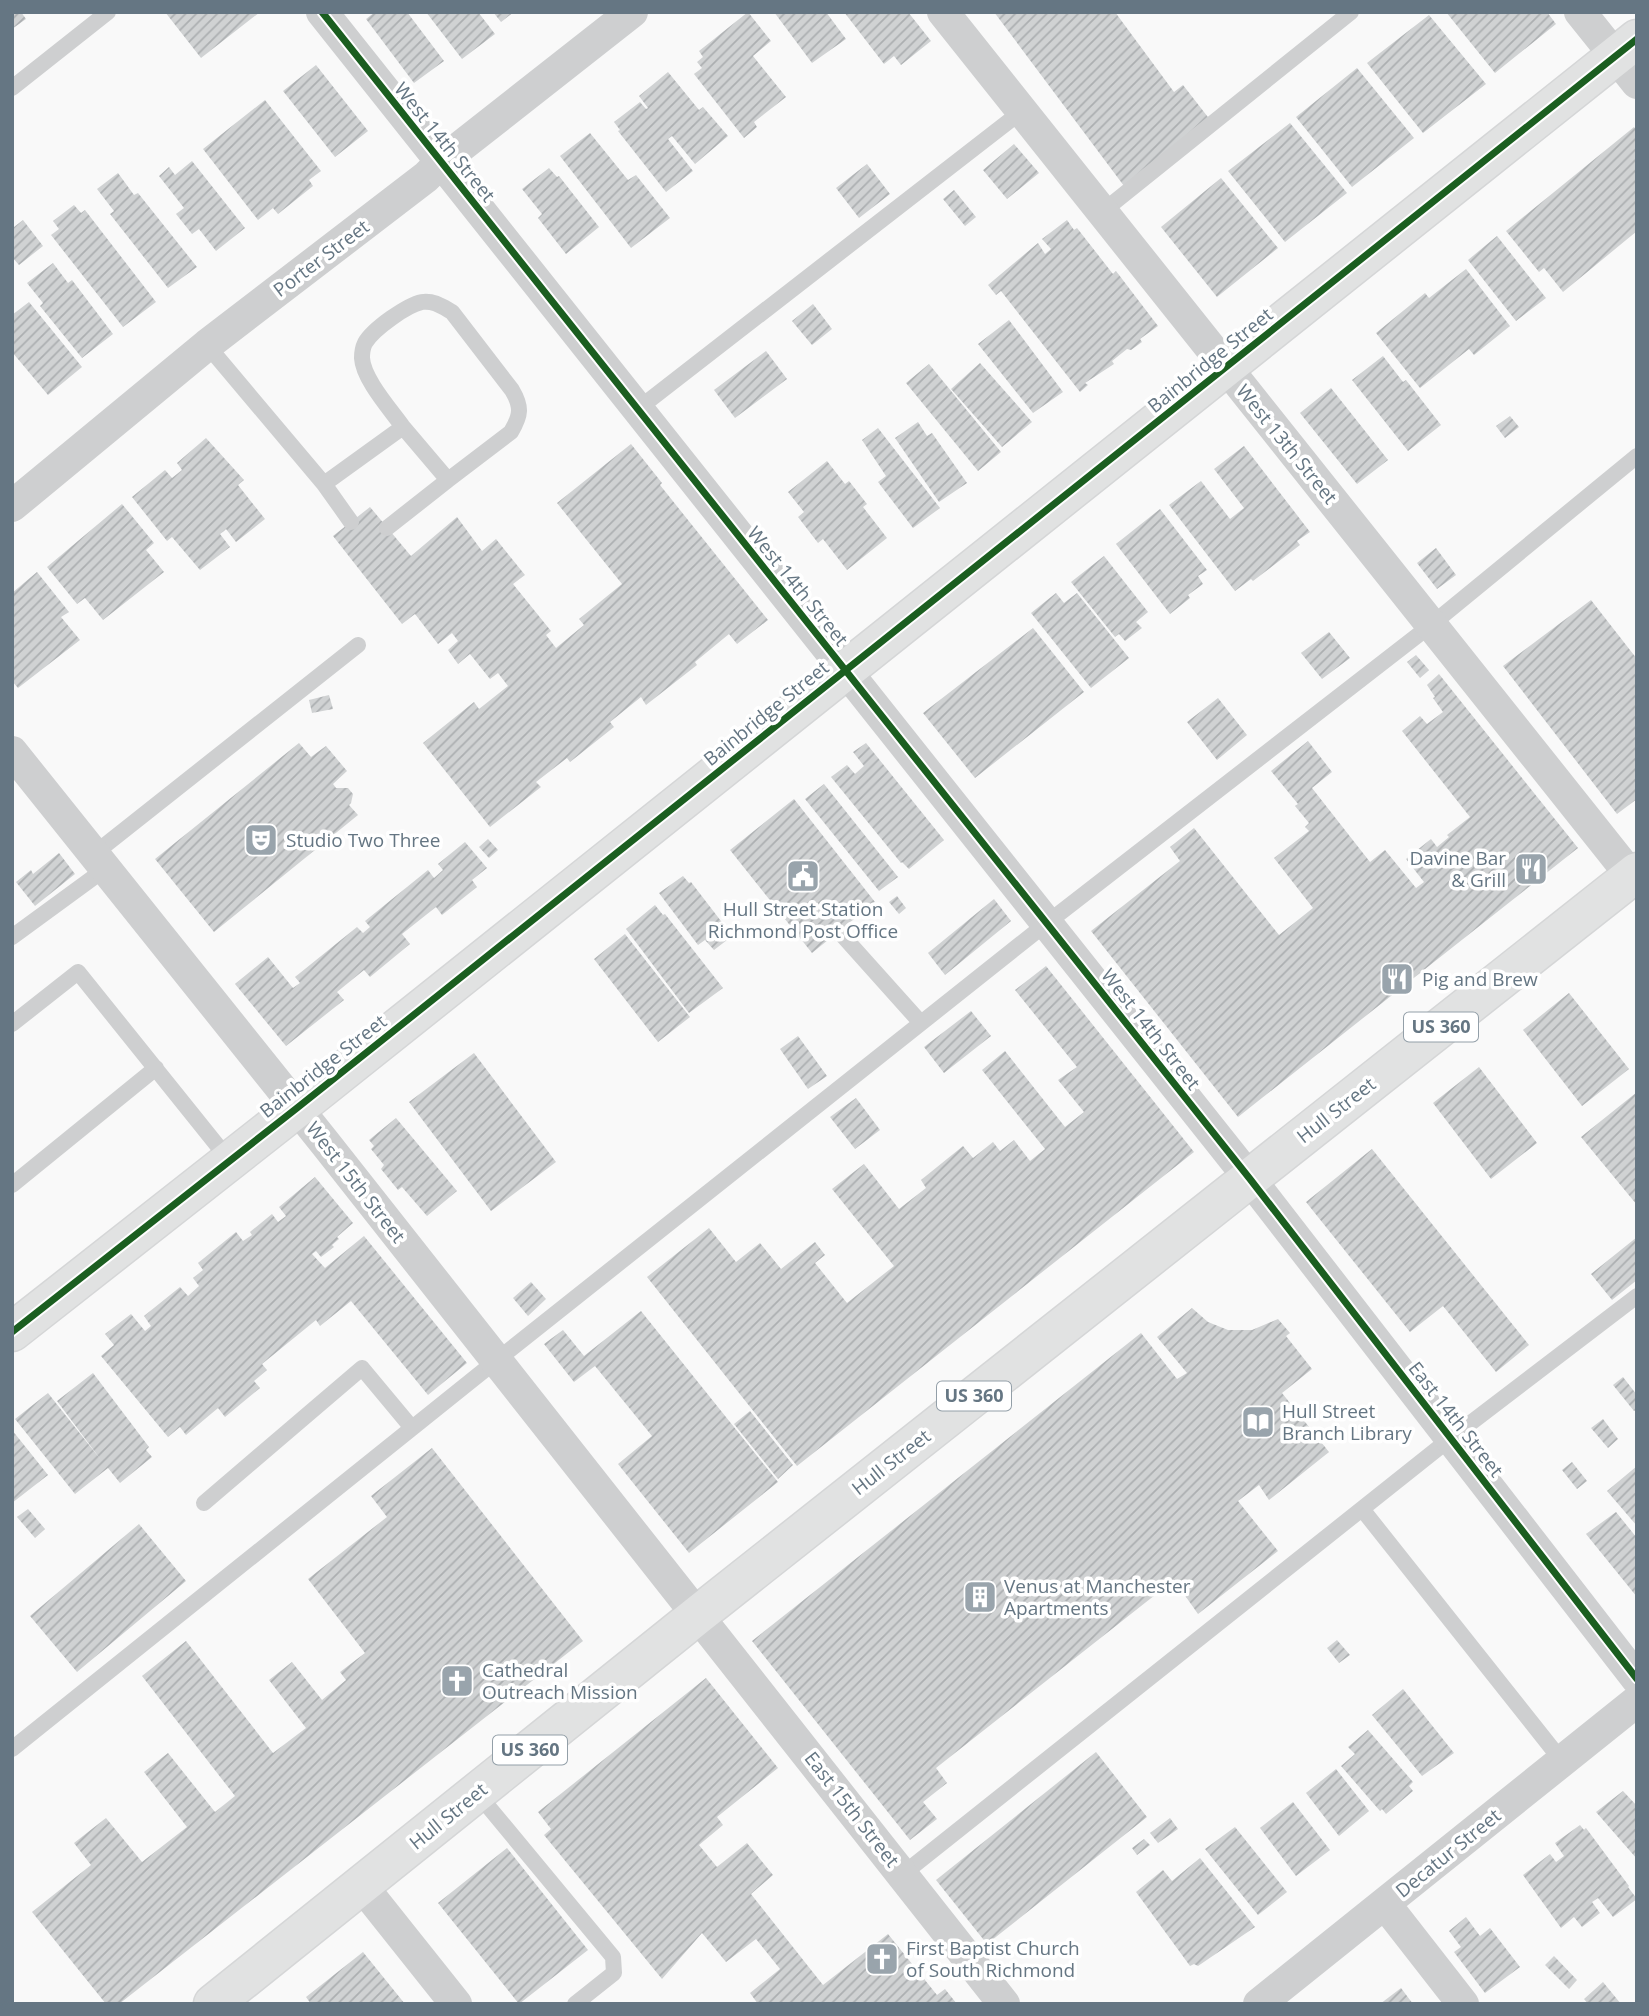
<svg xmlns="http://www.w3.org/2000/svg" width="1649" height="2016" font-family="'Open Sans',sans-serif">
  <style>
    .building { fill: url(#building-hatch) }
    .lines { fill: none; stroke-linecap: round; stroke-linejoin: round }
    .secondary-casing { stroke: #d5d6d7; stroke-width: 41 }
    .primary-casing { stroke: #d5d6d7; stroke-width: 41 }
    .lane { stroke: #cecfd0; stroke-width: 16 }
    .street { stroke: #cecfd0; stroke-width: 32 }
    .secondary { stroke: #e1e2e2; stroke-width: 38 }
    .primary { stroke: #e1e2e2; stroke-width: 38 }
    .cycleway-casing { stroke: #fff; stroke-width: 11 }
    .cycleway { stroke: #1b5e20; stroke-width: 7 }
    .labels { text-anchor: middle; stroke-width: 7; stroke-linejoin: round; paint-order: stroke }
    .shield { fill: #fff; stroke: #939fa8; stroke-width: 2 }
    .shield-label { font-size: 18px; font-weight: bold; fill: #657683 }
    .street-label { font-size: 19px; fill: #657683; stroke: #fff }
    .poi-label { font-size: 19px; fill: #657683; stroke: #fff; text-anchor: start }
  </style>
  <defs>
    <pattern id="building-hatch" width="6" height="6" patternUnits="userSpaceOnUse" patternTransform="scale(1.75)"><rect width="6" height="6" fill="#d0d2d3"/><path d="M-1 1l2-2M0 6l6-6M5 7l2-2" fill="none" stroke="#acafb1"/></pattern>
  </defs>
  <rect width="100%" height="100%" fill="#f9f9f9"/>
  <path class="building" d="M12,12H21L26,19L12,29Z
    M165,12H260L201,58Z
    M375,12H407L444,61L414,83L366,19Z
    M426,12H478L495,34L462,59Z
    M493,12H514L501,22Z
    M748,12L771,41L753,56L786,97L754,122L757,127L744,138L694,74L702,68L697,62L703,57L699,51Z
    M774,12H826L846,39L812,63Z
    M844,12H908L931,41L901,65L894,56L884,64Z
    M994,12H1115L1174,92L1183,85L1211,121L1124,186Z
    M1446,12H1547L1556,24L1495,73Z
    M1429,15L1486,84L1423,133L1367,63Z
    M316,65L368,131L335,157L283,91Z
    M1357,68L1414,138L1352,187L1296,117Z
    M668,72L699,110L703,107L728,136L695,164L672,136L668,139L693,171L666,192L618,131L620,130L614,122L640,102L646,109L648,108L639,96Z
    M265,100L321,171L309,180L313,186L278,214L273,208L258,220L203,149Z
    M1290,123L1347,193L1285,242L1228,171Z
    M1634,127L1637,131V231L1563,292L1544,268L1539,272L1506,231Z
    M590,133L628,180L636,175L670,218L631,248L560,156Z
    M1014,144L1039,173L1007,199L983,170Z
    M192,161L245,228L216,251L199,229L192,234L176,214L184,208L159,176L169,167L175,175Z
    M867,164L890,194L859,218L836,188Z
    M549,168L557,177L559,176L599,227L566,254L538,218L542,214L522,189Z
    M118,173L134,195L138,193L197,267L168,288L110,214L114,211L97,189Z
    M1221,178L1278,248L1217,297L1161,227Z
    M954,190L976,217L965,226L943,199Z
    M74,205L81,213L85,210L156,302L123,327L51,235L59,229L53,221Z
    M23,220L43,246L19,265L12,257V224L14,227Z
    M1067,220L1074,230L1077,228L1113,274L1116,271L1158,326L1140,339L1142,342L1131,350L1127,349L1112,361L1114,364L1085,383L1088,385L1080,392L1001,291L996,295L988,285L1038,243L1045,254L1051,249L1042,239Z
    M1497,236L1546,298L1516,321L1468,260Z
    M53,263L68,283L72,280L113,334L82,358L40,306L43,303L27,283Z
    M1466,269L1510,326L1474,355L1469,349L1420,388L1376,333L1425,293L1429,298Z
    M29,302L82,367L48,395L12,352V315Z
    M813,304L832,329L812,345L792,321Z
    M1009,320L1063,392L1033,413L978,344Z
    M766,351L787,379L735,418L714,390Z
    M1383,356L1403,382L1406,380L1441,425L1408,451L1352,380Z
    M980,363L1032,422L1002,447L951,389Z
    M929,364L1001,452L978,471L906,383Z
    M1331,388L1388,460L1357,484L1300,413Z
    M1510,416L1519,427L1505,438L1496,426Z
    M918,422L927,436L932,433L967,483L939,502L895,438Z
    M878,428L940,508L913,528L878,482L886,476L862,440Z
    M206,438L244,480L238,485L265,519L236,542L226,529L224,531L220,534L230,547L200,570L172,537L167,541L132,497L165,470L172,478L182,470L177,463Z
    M631,444L662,483L660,485L768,620L737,644L729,634L695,662L697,665L646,705L641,697L610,722L614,727L570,762L567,758L536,782L541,787L490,827L423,743L474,702L479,709L508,686L498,673L490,679L470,654L458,664L448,650L458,641L452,633L438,644L415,614L402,624L333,536L370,507L411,556L457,517L482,551L496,539L525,575L513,584L551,631L546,635L556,648L584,625L579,619L622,584L557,503Z
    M1244,446L1310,532L1297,541L1300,545L1253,581L1251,579L1235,591L1169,505L1201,481L1230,519L1244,508L1214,469Z
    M827,461L845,484L849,481L867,504L863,507L887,538L847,570L823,539L818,543L798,517L804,512L788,492Z
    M122,504L154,543L146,550L164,572L103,620L85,598L77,604L47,567Z
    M1160,509L1207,570L1198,576L1203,584L1188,595L1190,598L1170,614L1116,544Z
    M1436,548L1456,575L1437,589L1417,563Z
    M1104,556L1148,612L1136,622L1142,628L1125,641L1119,634L1115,637L1071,582Z
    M37,572L69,612L61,617L80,640L18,688L12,681V593Z
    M1056,593L1064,603L1077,593L1129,658L1091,688L1031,613Z
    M1591,600L1637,659V799L1617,814L1503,666Z
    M1033,628L1084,692L975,778L923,713Z
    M1329,632L1350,658L1322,679L1301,653Z
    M1416,655L1429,670L1420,678L1407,662Z
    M1439,674L1578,848L1238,1117L1091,931L1180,861L1170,847L1194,828L1279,935L1313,908L1274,858L1309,831L1305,827L1309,823L1295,806L1298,804L1271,771L1308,741L1332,772L1312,788L1370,862L1385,850L1416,888L1424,882L1406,859L1431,839L1437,847L1449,837L1447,835L1470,817L1402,731L1420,716L1427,724L1443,712L1433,698L1435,697L1427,685Z
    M329,695L333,709L312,713L309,700Z
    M1218,698L1247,735L1217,760L1187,722Z
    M299,743L311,757L326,746L347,771L333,784L336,788H348L353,794L351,803L349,805L358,815L214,932L155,859Z
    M866,743L944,840L909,869L902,862L901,863L831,777L847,765L855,774L864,766L853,752Z
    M824,784L898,877L879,891L805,799Z
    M794,799L875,902L812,953L730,850Z
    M488,839L498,850L489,858L479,847Z
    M465,842L487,868L472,880L477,887L442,915L436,907L402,934L410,944L370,977L364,970L337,992L344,1000L286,1046L235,984L268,957L293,988L300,983L295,977L357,927L363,933L370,927L365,921L428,870L434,878L443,870L438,864Z
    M59,853L75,874L35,906L16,882L31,870L33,874Z
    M683,876L689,883L691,882L724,925L721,927L731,937L714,950L705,940L698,945L659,893Z
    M897,896L906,908L899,914L889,902Z
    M994,899L1011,921L945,975L928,953Z
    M655,905L663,915L665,914L723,988L689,1013L626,929Z
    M625,934L690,1017L658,1042L594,959Z
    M1046,966L1194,1152L797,1466L647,1277L709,1228L736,1262L760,1243L781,1269L815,1242L825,1255L815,1263L847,1303L894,1266L832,1189L864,1164L899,1209L926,1188L921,1180L963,1146L973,1158L993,1142L1000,1151L1014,1140L1030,1161L1045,1149L982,1070L1005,1051L1065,1127L1084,1112L1058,1080L1077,1067L1015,990Z
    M1569,993L1629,1069L1582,1106L1523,1030Z
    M971,1011L991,1036L944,1073L924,1047Z
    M798,1036L827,1076L808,1089L780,1049Z
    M474,1053L556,1162L491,1211L409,1102Z
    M1479,1067L1537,1143L1491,1179L1433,1103Z
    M1637,1092V1205L1581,1137Z
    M856,1098L880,1130L855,1149L830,1117Z
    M396,1118L457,1191L427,1216L402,1187L398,1190L381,1169L384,1165L371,1149L374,1146L369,1140Z
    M1372,1149L1529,1345L1496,1372L1443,1306L1410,1332L1306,1202Z
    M315,1177L353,1223L337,1237L339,1239L332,1245L334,1247L321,1257L316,1251L312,1254L325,1268L364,1236L467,1363L428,1395L351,1301L320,1326L316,1320L262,1364L267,1370L254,1381L260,1388L225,1417L218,1408L186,1435L180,1427L168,1437L101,1356L114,1345L105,1334L131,1314L145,1331L151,1326L144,1316L180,1287L188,1296L199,1286L193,1278L203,1270L198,1263L236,1232L243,1241L252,1235L250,1232L272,1214L278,1222L286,1216L279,1207Z
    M1637,1237V1280L1612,1300L1591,1274Z
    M531,1282L546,1299L528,1316L513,1298Z
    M1192,1308L1208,1322L1228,1330H1252L1278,1319L1290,1333L1286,1336L1312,1369L1282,1393L1329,1452L1269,1500L1259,1485L1238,1501L1278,1551L1198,1614L1174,1580L936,1768L947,1783L923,1802L937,1819L910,1840L752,1641L1141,1333L1177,1379L1187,1373L1157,1337Z
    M641,1311L778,1482L689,1553L618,1464L652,1436L595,1366L574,1382L544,1344L563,1330L584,1356Z
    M93,1373L149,1447L146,1450L152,1457L120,1483L108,1468L75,1494L15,1419L48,1393L101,1460L57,1401Z
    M1623,1377L1637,1395V1409L1634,1411L1613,1385Z
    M750,1411L793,1465L778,1479L734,1424Z
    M1603,1419L1618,1439L1608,1448L1591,1428Z
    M12,1430L48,1475L12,1503Z
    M432,1448L583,1641L119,2004H106L32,1912L91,1865L74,1843L106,1818L142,1862L187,1827L144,1772L168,1753L215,1812L235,1796L142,1676L186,1641L273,1753L306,1728L269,1680L292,1662L322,1700L346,1680L340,1672L365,1653L308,1579L387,1517L371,1496Z
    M1572,1462L1587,1481L1577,1489L1562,1470Z
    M1637,1466V1526L1607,1491Z
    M28,1509L45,1529L35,1538L17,1517Z
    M1616,1512L1637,1538V1597L1586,1534Z
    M139,1524L186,1581L77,1672L30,1616Z
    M1337,1640L1350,1655L1339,1663L1327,1648Z
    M706,1678L778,1768L717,1817L723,1825L699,1845L717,1867L747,1843L773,1875L751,1894L823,1985L888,1934L937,1995L945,1989L957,2004H758L750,1993L780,1969L756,1939L726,1962L702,1933L662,1979L544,1835L551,1829L538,1812Z
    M1403,1689L1454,1753L1422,1776L1372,1715Z
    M1368,1730L1413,1782L1409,1786L1413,1791L1386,1814L1382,1809L1380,1811L1341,1766L1355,1754L1348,1747Z
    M1096,1752L1147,1817L987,1944L936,1880Z
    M1336,1769L1369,1811L1339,1836L1306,1793Z
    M1623,1791L1637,1806V1859L1596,1812Z
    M1293,1802L1330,1850L1296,1876L1260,1828Z
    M1170,1818L1178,1829L1158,1843L1150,1833Z
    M1580,1825L1584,1830L1586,1828L1629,1886L1628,1887L1637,1899L1613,1917L1598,1898L1592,1902L1600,1913L1582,1927L1574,1917L1561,1928L1523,1875L1550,1854L1556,1862L1564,1856L1555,1843Z
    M1235,1827L1287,1892L1258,1915L1205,1849Z
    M1144,1839L1150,1845L1137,1855L1132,1848Z
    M507,1848L588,1950L519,2004L438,1903Z
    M1200,1858L1255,1927L1198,1966L1194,1964L1190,1966L1136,1892L1163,1870L1172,1881Z
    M1466,1917L1480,1936L1490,1928L1520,1967L1485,1993L1454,1952L1461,1947L1449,1931Z
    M363,1952L405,2004H311L306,1997Z
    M1554,1956L1577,1980L1569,1989L1545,1965Z
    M1603,1982L1621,2004H1588L1584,1999Z
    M1401,1988L1413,2004H1380Z"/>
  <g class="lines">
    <defs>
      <path id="secondary" d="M12,1332L297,1108L1637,39"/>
      <path id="primary" d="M213,2004L699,1614L1637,872"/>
    </defs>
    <use href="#secondary" class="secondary-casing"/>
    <use href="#primary" class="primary-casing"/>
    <path class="lane" d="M12,88L108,12
      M1102,212L1351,12
      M207,345L324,484L403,427C391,410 363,379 362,358C362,353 363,347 365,343C373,329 407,305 422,302C433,300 443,307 452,312L512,390C522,407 521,415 511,432L448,480L403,427
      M638,409L1022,111
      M324,484L351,522
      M387,528L448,480
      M94,854L358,645
      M843,936L921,1023
      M12,937L105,869
      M12,1024L78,972L229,1160
      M12,1185L156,1068
      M204,1503L362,1368L412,1428
      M1362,1509L1562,1761
      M12,1749L497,1360L1047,923L1431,625L1637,456
      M477,1793L613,1957L614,1973L575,2004
      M903,1874L1451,1438L1637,1296"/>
    <path class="street" d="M322,12L1250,1179L1637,1679
      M943,12L1637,883
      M1580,12L1637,83
      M12,506L207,345L426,177L441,162L632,12
      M12,752L325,1143L1004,2004
      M362,1886L456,2004
      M1385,1904L1463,2004
      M1259,2004L1637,1701"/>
    <use href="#secondary" class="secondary"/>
    <use href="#primary" class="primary"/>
    <defs>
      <path id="cycleway" d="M322,12L1250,1179L1637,1679
        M12,1332L297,1108L1637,39"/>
    </defs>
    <use href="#cycleway" class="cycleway-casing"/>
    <use href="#cycleway" class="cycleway"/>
  </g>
  <defs>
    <symbol id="theatre-square" viewBox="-11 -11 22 22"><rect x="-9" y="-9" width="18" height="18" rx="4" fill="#99a4ac" stroke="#fff"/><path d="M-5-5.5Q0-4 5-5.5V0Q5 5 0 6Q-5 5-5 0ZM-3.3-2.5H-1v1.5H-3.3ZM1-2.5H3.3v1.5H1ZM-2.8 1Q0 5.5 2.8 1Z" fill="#fff"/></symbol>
    <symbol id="restaurant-square" viewBox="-11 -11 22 22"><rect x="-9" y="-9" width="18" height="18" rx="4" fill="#99a4ac" stroke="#fff"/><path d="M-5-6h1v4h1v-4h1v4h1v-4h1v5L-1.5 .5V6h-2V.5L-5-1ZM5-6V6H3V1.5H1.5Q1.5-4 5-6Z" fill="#fff"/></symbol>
    <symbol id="civic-square" viewBox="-11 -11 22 22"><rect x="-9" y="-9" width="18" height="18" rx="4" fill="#99a4ac" stroke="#fff"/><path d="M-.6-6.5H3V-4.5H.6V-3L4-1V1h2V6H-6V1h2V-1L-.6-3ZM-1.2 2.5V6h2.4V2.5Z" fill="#fff"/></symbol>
    <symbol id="library-square" viewBox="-11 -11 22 22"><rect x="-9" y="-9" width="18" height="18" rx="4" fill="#99a4ac" stroke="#fff"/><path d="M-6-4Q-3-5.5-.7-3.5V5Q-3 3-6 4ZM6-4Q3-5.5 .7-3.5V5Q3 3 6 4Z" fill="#fff"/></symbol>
    <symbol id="building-square" viewBox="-11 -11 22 22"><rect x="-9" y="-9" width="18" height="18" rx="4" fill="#99a4ac" stroke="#fff"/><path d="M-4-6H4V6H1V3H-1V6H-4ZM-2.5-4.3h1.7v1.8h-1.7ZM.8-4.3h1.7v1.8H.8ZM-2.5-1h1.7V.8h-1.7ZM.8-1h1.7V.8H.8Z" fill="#fff"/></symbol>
    <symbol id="church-square" viewBox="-11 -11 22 22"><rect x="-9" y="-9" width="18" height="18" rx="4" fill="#99a4ac" stroke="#fff"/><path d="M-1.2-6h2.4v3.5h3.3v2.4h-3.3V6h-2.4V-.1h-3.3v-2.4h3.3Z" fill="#fff"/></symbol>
  </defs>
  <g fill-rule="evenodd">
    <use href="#theatre-square" x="242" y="821" width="38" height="38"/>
    <use href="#restaurant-square" x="1512" y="850" width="38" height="38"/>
    <use href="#civic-square" x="784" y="857" width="38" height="38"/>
    <use href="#restaurant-square" x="1378" y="960" width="38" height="38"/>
    <use href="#library-square" x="1239" y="1403" width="38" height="38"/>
    <use href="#building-square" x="961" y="1578" width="38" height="38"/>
    <use href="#church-square" x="438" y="1662" width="38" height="38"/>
    <use href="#church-square" x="863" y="1940" width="38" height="38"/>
  </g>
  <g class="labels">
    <g class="shield">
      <rect x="1404" y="1012.5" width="74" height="29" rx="5"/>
      <rect x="937" y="1381.5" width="74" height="29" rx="5"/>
      <rect x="493" y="1735.5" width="74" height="29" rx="5"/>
    </g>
    <g class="shield-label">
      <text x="1441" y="1033">US 360</text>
      <text x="974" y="1402">US 360</text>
      <text x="530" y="1756">US 360</text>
    </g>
    <g class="street-label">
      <text transform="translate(445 142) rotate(51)" y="7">West 14th Street</text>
      <text transform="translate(321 258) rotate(-37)" y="7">Porter Street</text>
      <text transform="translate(1210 360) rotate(-39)" y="7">Bainbridge Street</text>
      <text transform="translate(1287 444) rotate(51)" y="7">West 13th Street</text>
      <text transform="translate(798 586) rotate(51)" y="7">West 14th Street</text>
      <text transform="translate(766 713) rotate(-39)" y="7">Bainbridge Street</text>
      <text transform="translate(1151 1029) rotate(52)" y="7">West 14th Street</text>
      <text transform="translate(323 1066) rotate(-38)" y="7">Bainbridge Street</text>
      <text transform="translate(1336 1110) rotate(-38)" y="7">Hull Street</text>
      <text transform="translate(356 1182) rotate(52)" y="7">West 15th Street</text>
      <text transform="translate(1456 1419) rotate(52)" y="7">East 14th Street</text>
      <text transform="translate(891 1462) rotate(-38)" y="7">Hull Street</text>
      <text transform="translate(852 1809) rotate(52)" y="7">East 15th Street</text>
      <text transform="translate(448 1816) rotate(-39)" y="7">Hull Street</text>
      <text transform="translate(1448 1853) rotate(-39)" y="7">Decatur Street</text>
    </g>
    <g class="poi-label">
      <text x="286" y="847">Studio Two Three</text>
      <text x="1506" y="865" text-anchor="end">Davine Bar<tspan x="1506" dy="22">&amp; Grill</tspan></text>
      <text x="803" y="916" text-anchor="middle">Hull Street Station<tspan x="803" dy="22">Richmond Post Office</tspan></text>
      <text x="1422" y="986">Pig and Brew</text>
      <text x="1282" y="1418">Hull Street<tspan x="1282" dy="22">Branch Library</tspan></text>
      <text x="1004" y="1593">Venus at Manchester<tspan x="1004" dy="22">Apartments</tspan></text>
      <text x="482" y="1677">Cathedral<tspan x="482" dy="22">Outreach Mission</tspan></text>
      <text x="906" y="1955">First Baptist Church<tspan x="906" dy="22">of South Richmond</tspan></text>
    </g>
  </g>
  <rect width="1649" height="2016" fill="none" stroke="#657683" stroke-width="28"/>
</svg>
